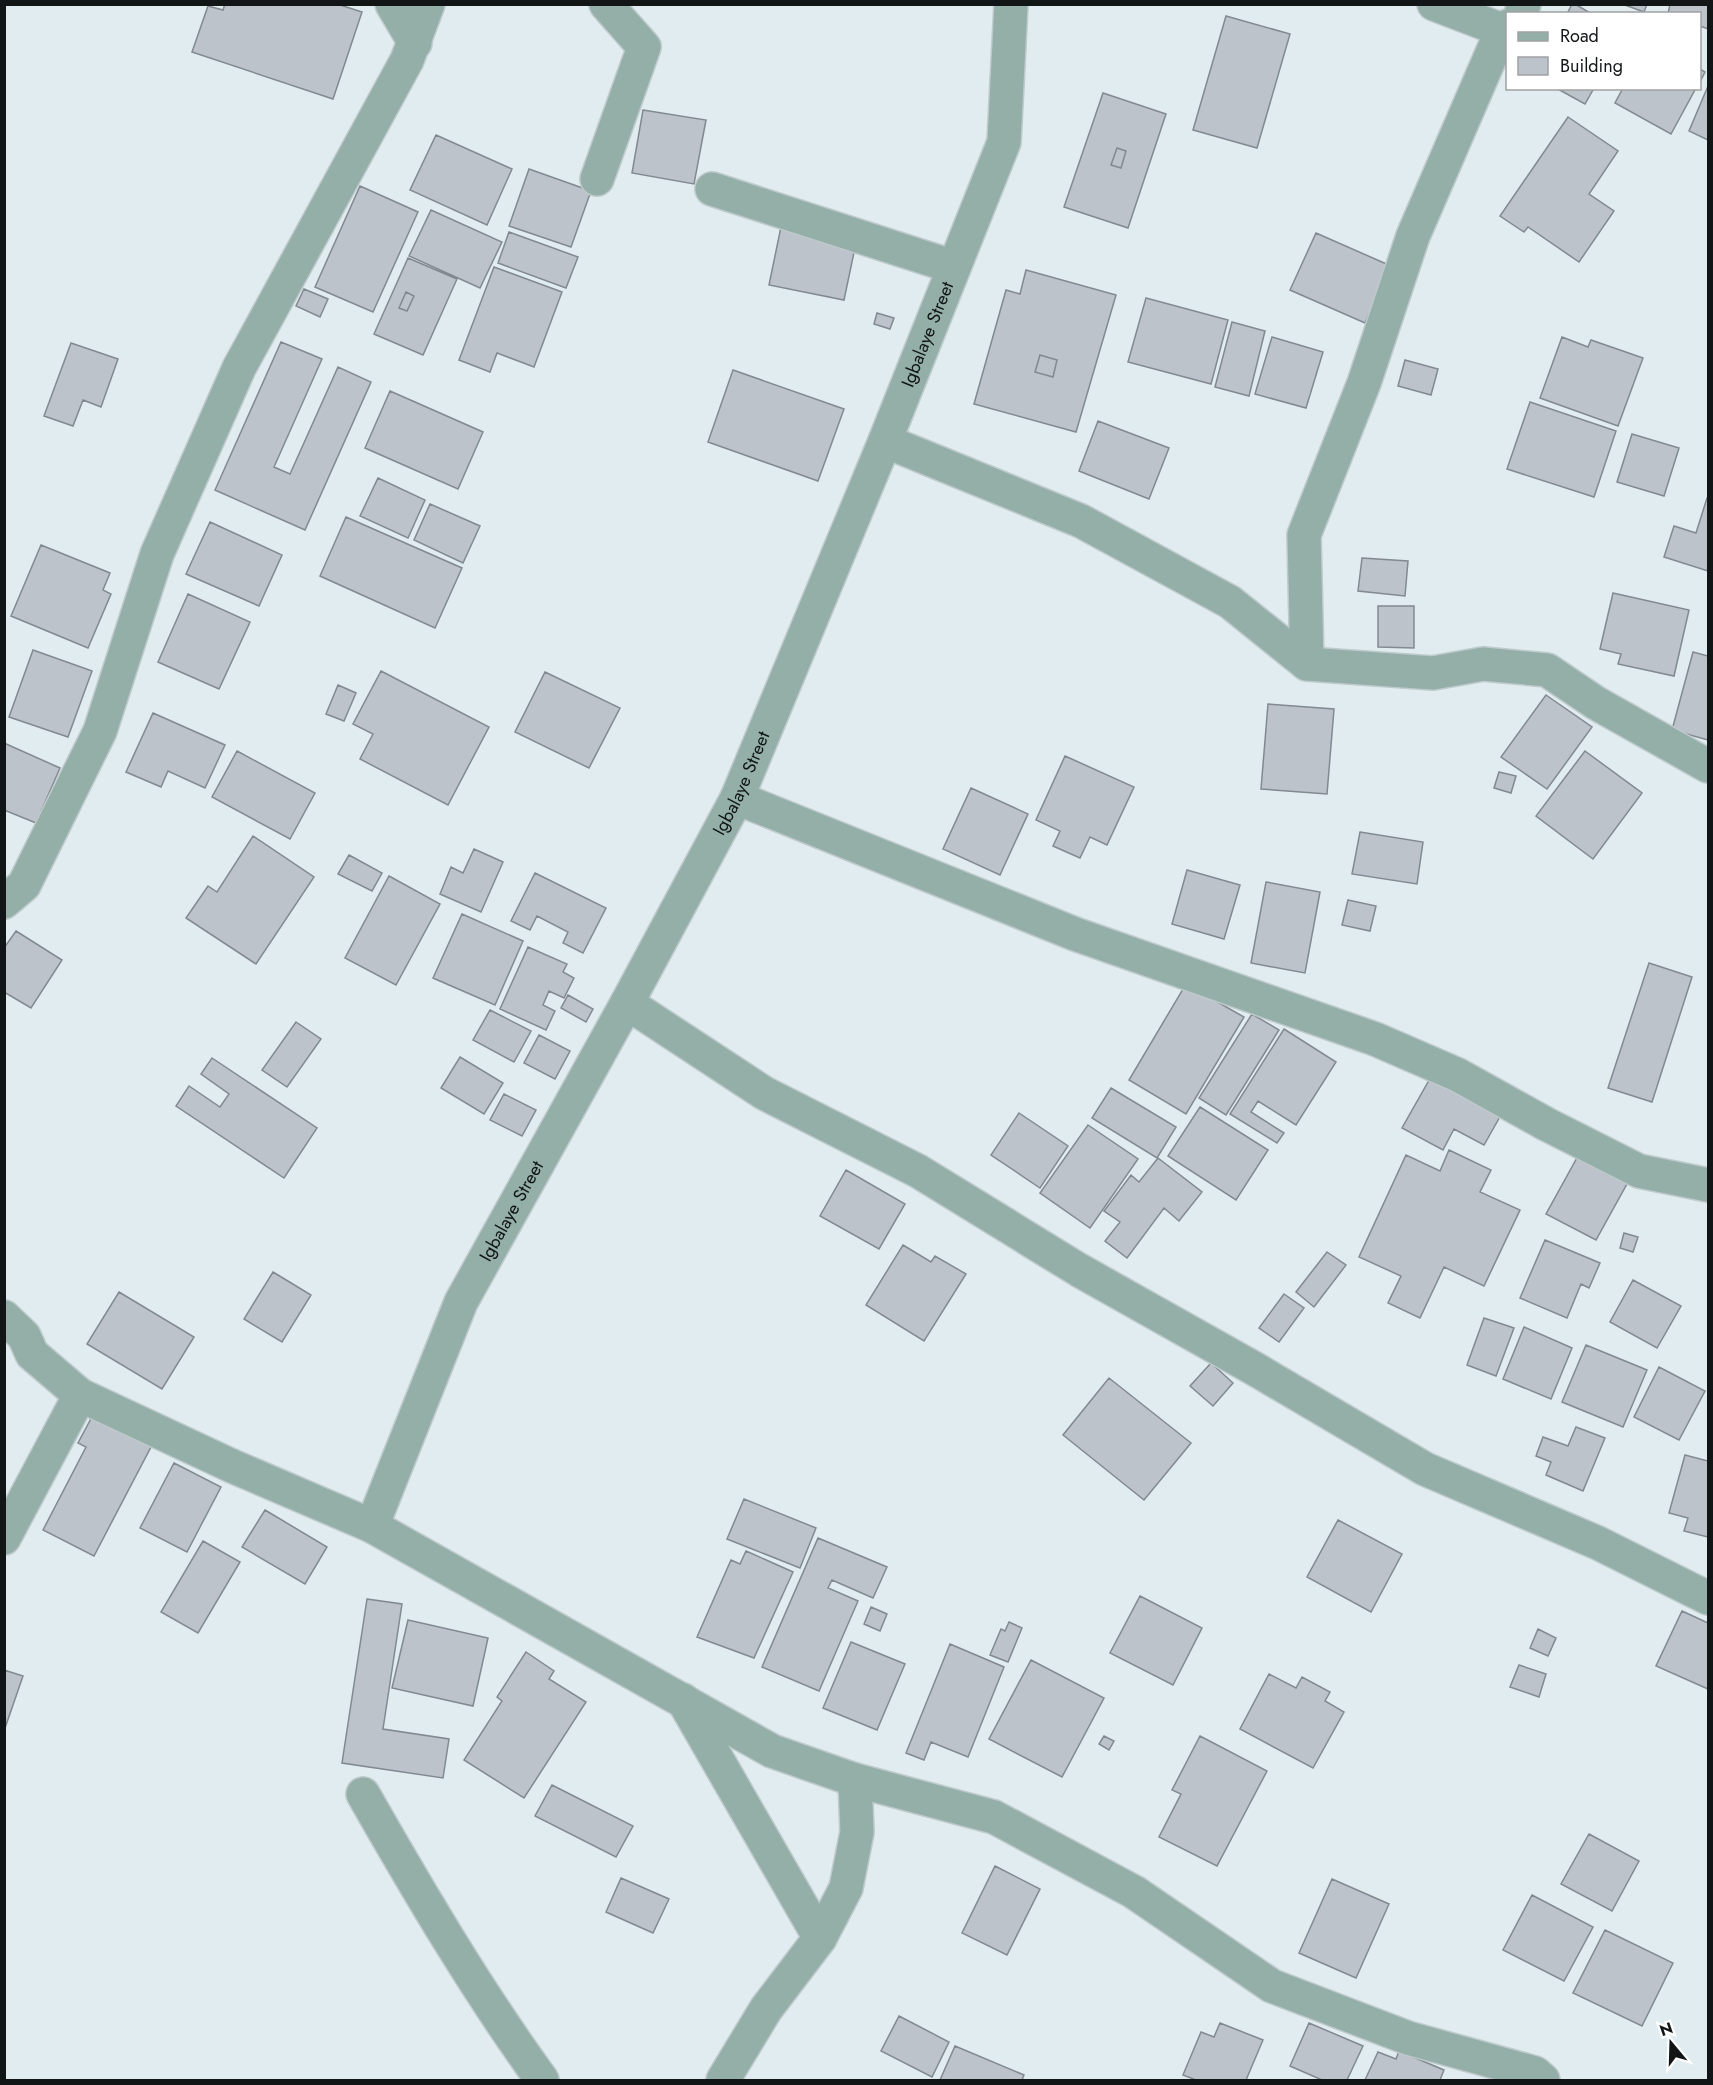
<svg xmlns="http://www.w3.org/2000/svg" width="1713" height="2085" font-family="Jost,sans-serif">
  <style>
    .building { fill: #bcc3ca; stroke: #828990; stroke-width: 1.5; fill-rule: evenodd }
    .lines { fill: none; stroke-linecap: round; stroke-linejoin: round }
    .street-casing { stroke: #bfcacc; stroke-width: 36 }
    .street { stroke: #94afa8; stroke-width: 33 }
    .labels { text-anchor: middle; stroke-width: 6; stroke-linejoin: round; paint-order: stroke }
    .street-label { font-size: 18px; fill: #111516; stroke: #fff }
  </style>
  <rect width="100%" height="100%" fill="#e0ecef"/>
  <path class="building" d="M225,4H337L362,12L333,99L192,52L208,6L223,10Z
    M1572,4H1575L1592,14H1567Z
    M1622,4H1647L1644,12Z
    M1670,4H1708V29L1700,26V14H1668Z
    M1226,16L1290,34L1257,148L1193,130Z
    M1700,69L1705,72L1700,82Z
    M1708,86V140L1689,131Z
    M1556,88H1594L1585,104Z
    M1623,88H1696L1671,134L1615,103Z
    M1103,93L1166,114L1128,228L1064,207ZM1117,148L1126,151L1121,168L1111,165Z
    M643,110L706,120L694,184L632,173Z
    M1568,117L1618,151L1589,194L1614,211L1579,262L1528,227L1524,232L1500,216Z
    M436,135L512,169L487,225L410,190Z
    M1117,148L1126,151L1121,168L1111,165Z
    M529,169L591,191L571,247L509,226Z
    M360,186L418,212L373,312L315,287Z
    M431,210L502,242L480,288L409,256Z
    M782,222L857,238L844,300L769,285Z
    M509,232L578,257L566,288L498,263Z
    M1316,233L1391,266L1365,323L1290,290Z
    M408,258L457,279L423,355L374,334ZM406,292L414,296L407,311L399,308Z
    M494,267L562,292L534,367L497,353L490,372L459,360Z
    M1026,270L1116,295L1076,432L974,404L1006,290L1020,294ZM1040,355L1057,360L1053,377L1035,372Z
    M304,289L328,299L320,317L296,306Z
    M406,292L414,296L407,311L399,308Z
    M1146,298L1228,320L1211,384L1128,362Z
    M877,313L894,318L890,329L874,324Z
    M1232,322L1265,331L1249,396L1215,387Z
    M1272,337L1323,352L1306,408L1255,394Z
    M1562,337L1588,347L1591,340L1643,358L1618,426L1540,398Z
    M281,342L322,359L274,467L290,474L338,367L371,382L305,530L215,490Z
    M71,343L118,359L101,407L83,400L73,426L44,416Z
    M1040,355L1057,360L1053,377L1035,372Z
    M1405,360L1438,369L1431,395L1398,386Z
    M733,370L844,409L818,481L708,442Z
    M390,391L483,432L458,489L365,448Z
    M1530,402L1616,431L1594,497L1507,469Z
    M1098,421L1169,448L1149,499L1079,471Z
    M1632,434L1679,448L1664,496L1617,482Z
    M378,478L425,500L408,538L360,516Z
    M1707,498H1708V571L1664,557L1674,526L1696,533Z
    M430,504L480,526L463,563L414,540Z
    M346,517L462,568L435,628L320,576Z
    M210,522L282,555L259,606L186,574Z
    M41,545L110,573L103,590L111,594L88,648L11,616Z
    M1362,558L1408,561L1405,596L1358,591Z
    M1613,593L1689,610L1674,676L1618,664L1621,654L1600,649Z
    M188,594L250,622L219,689L158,662Z
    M1378,606H1414V648L1378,647Z
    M33,650L92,671L68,737L9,717Z
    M1693,652L1708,656V740L1672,730Z
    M381,671L489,727L448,805L360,759L373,734L353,724Z
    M545,672L620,708L589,768L515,732Z
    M338,685L356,693L344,721L326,714Z
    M1546,695L1592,727L1547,789L1501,757Z
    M1268,704L1334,709L1327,794L1261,789Z
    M153,713L225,745L205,788L168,771L161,787L126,772Z
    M4,743L60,768L36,823L4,810Z
    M237,751L315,793L290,839L212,797Z
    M1585,751L1642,793L1593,859L1536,816Z
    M1065,756L1134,787L1107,845L1090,837L1080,858L1053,846L1060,831L1036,820Z
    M1499,772L1516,776L1511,793L1494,788Z
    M971,788L1028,814L1000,875L943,849Z
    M1360,832L1423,842L1417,884L1352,874Z
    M253,836L314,877L256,964L186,918L208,886L217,892Z
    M474,849L503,862L481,912L440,894L451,867L463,873Z
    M349,855L382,873L372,891L338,874Z
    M1187,870L1240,885L1224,939L1172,924Z
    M535,873L606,908L583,953L563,943L568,932L537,916L530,930L511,921Z
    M389,876L440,904L396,985L345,958Z
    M1266,882L1320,892L1305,973L1251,963Z
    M1348,900L1376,906L1370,931L1342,925Z
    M462,914L523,941L495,1005L433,978Z
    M16,931L62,960L31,1008L4,992V948Z
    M528,947L567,964L563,972L574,978L564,998L549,991L543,1005L555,1011L546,1030L500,1009Z
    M1649,963L1692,977L1652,1102L1608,1088Z
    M1186,984L1244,1017L1186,1114L1129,1080Z
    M568,995L593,1009L586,1022L561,1008Z
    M490,1010L531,1031L514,1062L473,1040Z
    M1252,1014L1279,1030L1226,1115L1199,1098Z
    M296,1022L321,1039L287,1087L262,1070Z
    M1284,1029L1336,1062L1296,1125L1258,1101L1251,1112L1284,1133L1277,1143L1230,1114Z
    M539,1035L570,1051L555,1079L524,1063Z
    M460,1057L503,1083L484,1114L441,1088Z
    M212,1058L317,1128L284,1178L176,1106L189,1086L220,1107L229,1094L201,1074Z
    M1432,1075L1502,1113L1484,1145L1454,1129L1443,1150L1402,1128Z
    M1111,1088L1176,1127L1157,1158L1092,1118Z
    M504,1094L536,1110L522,1136L490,1120Z
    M1200,1107L1268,1150L1236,1200L1168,1156Z
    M1019,1113L1068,1146L1040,1188L991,1155Z
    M1088,1125L1138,1159L1090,1228L1040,1193Z
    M1449,1150L1491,1170L1480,1192L1520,1210L1484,1286L1444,1267L1420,1318L1388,1303L1401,1276L1359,1257L1406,1155L1440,1171Z
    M1578,1156L1628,1182L1596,1240L1546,1214Z
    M1158,1158L1202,1192L1179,1221L1164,1208L1127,1258L1105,1241L1120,1222L1104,1211L1131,1175L1139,1182Z
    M846,1170L905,1204L879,1249L820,1216Z
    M1624,1233L1638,1237L1633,1252L1620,1248Z
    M1545,1240L1600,1263L1589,1288L1581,1284L1567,1318L1520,1298Z
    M903,1245L931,1262L935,1256L966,1274L924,1341L866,1305Z
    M1327,1252L1346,1265L1314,1307L1296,1292Z
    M273,1272L311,1295L282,1342L244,1319Z
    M1633,1280L1681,1306L1657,1348L1610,1322Z
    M119,1292L194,1337L162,1389L87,1344Z
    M1284,1294L1304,1308L1279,1342L1259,1328Z
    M1484,1318L1514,1328L1496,1376L1467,1365Z
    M1524,1327L1572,1348L1551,1399L1503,1379Z
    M1586,1345L1647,1370L1623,1427L1562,1402Z
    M1211,1363L1233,1383L1213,1406L1190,1386Z
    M1659,1367L1705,1391L1679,1440L1634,1417Z
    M1109,1378L1191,1443L1144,1500L1063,1435Z
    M93,1415L152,1445L94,1556L43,1530L86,1447L78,1443Z
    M1576,1427L1605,1438L1583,1491L1546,1475L1551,1462L1536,1456L1543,1437L1568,1446Z
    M1685,1455L1708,1461V1537L1684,1531L1688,1518L1669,1513Z
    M174,1463L221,1487L187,1552L140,1528Z
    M744,1499L816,1528L800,1568L727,1539Z
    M265,1510L327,1547L305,1584L242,1547Z
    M1338,1520L1402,1554L1371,1612L1307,1577Z
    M818,1538L887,1567L873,1598L832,1580L828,1588L858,1601L819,1691L762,1667Z
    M203,1541L240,1562L198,1633L161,1612Z
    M746,1551L793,1572L754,1658L697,1637L731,1560L740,1564Z
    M1140,1596L1202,1628L1173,1685L1110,1653Z
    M367,1599L402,1604L383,1729L449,1739L443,1778L342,1763Z
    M871,1607L887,1614L880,1631L864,1624Z
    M1682,1611L1708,1623V1689L1656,1666Z
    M408,1620L488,1638L473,1706L392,1688Z
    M1009,1622L1022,1628L1008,1662L990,1655L1001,1629L1005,1631Z
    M1538,1629L1556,1638L1548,1656L1530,1648Z
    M851,1642L905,1664L877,1730L823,1708Z
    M950,1644L1004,1667L968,1757L931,1742L924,1760L906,1753Z
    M526,1652L554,1671L549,1679L586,1702L524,1798L464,1760L502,1701L497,1697Z
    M1031,1660L1104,1698L1062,1777L989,1739Z
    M1519,1665L1546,1674L1539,1697L1510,1687Z
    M4,1670L23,1676L4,1731Z
    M1269,1674L1296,1688L1302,1677L1330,1692L1325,1701L1344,1712L1313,1768L1240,1729Z
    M1104,1736L1114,1741L1109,1750L1099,1744Z
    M1200,1736L1267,1771L1217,1866L1159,1837L1181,1794L1172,1790Z
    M552,1785L633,1826L616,1857L535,1816Z
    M1589,1834L1639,1861L1612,1911L1561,1884Z
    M995,1866L1040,1889L1007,1955L962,1933Z
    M621,1878L669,1899L653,1933L606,1912Z
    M1332,1879L1389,1904L1356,1978L1299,1953Z
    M1532,1895L1593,1927L1564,1981L1503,1950Z
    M1605,1930L1673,1963L1642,2026L1573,1993Z
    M899,2016L949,2042L932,2077L881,2051Z
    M1220,2023L1263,2040L1246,2080H1196L1183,2075L1201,2032L1214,2037Z
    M1309,2023L1363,2046L1347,2080H1322L1290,2066Z
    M955,2046L1024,2075L1022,2080H940Z
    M1399,2051L1444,2070L1440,2080H1365L1378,2052L1396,2059Z"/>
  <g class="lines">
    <defs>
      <g id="street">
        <path d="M392,4L415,43"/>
        <path d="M1434,4L1502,30"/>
        <path d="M1521,14L1524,4"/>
        <path d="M597,179L644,47L606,4"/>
        <path d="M712,189L954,267"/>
        <path d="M885,441L1081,521L1230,602L1307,664L1433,673L1483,664L1547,670L1596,703L1708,766"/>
        <path d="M1307,664L1304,535L1364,383L1413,236L1502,30L1508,26"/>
        <path d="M737,798L1075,934L1375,1039L1458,1075L1546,1124L1639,1171L1708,1185"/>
        <path d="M4,902L24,885L100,731L157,554L239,368L407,60L428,4"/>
        <path d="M627,1003L764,1093L918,1171L1079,1270L1255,1369L1425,1469L1598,1543L1708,1598"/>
        <path d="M4,1317L24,1336L32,1354L80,1395L232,1466L372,1526L772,1751L855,1780L994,1817L1134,1892L1272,1986L1408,2038L1535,2073L1543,2080"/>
        <path id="s1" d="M372,1526L461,1302L627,1003L737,798L885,441L1004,142L1011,4"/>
        <path d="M4,1538L80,1395"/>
        <path d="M683,1700L820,1938"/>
        <path d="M363,1794C419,1892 476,1989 542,2080"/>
        <path d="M723,2080L766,2009L820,1938L846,1888L857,1832L855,1780"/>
      </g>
    </defs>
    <use href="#street" class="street-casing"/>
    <use href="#street" class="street"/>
  </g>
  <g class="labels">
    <g class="street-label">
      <text dy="6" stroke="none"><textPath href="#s1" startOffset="1317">Igbalaye Street</textPath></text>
      <text dy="6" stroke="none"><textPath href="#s1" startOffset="831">Igbalaye Street</textPath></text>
      <text dy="6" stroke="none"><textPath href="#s1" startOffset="345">Igbalaye Street</textPath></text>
    </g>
  </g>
  <rect width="1713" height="2085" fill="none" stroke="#111516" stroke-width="12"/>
  <rect x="1506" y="12" width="195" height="78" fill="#ffffff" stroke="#a0a1a2" stroke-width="1.5"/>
  <rect x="1518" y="32" width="30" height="9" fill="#94afa8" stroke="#a0a1a2" stroke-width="1.5"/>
  <text x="1560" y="42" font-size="18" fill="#111516">Road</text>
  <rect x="1518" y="57" width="30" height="18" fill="#bcc3ca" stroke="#a0a1a2" stroke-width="1.5"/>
  <text x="1560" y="72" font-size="18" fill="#111516">Building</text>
  <g transform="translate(1671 2043) rotate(341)" stroke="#ffffff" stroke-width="4.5" paint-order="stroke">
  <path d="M0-4.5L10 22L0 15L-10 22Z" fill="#111516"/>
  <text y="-9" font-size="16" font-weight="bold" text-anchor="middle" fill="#111516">N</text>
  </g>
</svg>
